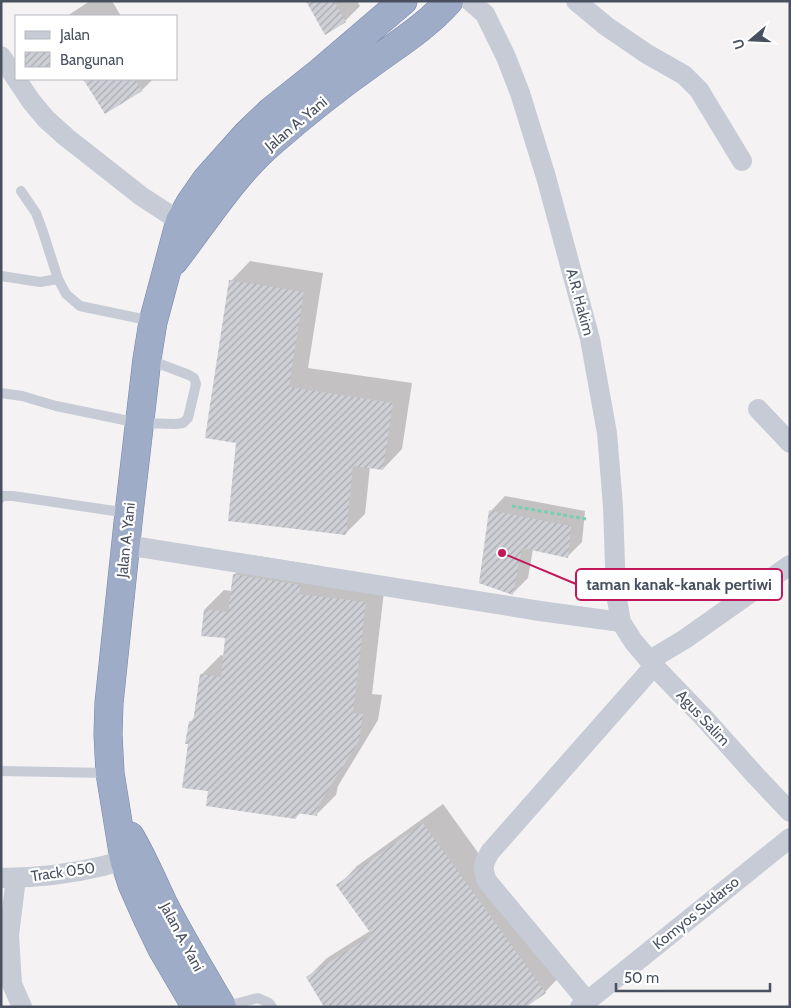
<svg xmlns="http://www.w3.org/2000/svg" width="791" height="1008" font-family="Cabin,sans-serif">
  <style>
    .shadow { fill: #0003 }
    .building { fill: url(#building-hatch) }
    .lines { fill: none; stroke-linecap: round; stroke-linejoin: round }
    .trunk-casing { stroke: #7586ac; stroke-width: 29 }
    .path { stroke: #79cfb3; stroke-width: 3; stroke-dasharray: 4 2.5; stroke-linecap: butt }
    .service { stroke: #c6cbd6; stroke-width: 10 }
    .minor { stroke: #c6cbd6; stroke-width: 20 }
    .trunk { stroke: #9eacc8; stroke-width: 28 }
    .labels { text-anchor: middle; stroke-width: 4.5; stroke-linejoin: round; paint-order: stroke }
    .street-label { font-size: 15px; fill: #495160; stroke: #fff }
    .leader { fill: none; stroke: #c2185b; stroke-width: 2 }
    .callout-dot { fill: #c2185b; stroke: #fff; stroke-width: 2 }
    .callout { fill: #fff; stroke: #c2185b; stroke-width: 2 }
    .callout-label { font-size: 16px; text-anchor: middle; font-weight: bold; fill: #495160 }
  </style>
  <defs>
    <pattern id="building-hatch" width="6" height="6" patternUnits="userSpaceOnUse" patternTransform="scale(1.25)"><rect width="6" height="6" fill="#ced0d6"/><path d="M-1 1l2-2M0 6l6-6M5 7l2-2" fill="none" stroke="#a9abb1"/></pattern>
  </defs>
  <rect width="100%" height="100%" fill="#f4f2f2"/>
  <path class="shadow" d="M90,1H112L121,16H67Z
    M307,1H357L360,6L345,21Z
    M85,79H153L142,90L105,113Z
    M250,261L323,273L308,368L412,383L402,449L383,469L370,467L365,514L345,534L238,442L231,281Z
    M505,496L585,511L582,542L567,557L533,549L528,578L513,593L491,511Z
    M253,555L320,566L318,575L385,583L372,694L382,695L378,720L338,786L336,795L317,814L301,812L296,817L209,790L189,743L190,722L195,717L201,675L221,655L225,656L227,637L205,609L224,590L232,591L234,575Z
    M443,804L564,972L545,992L308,977L327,958L370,931L338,886L357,866Z"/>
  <path class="building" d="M306,1H334L346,22L325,35Z
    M83,79H135L142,91L105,114Z
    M229,280L304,292L289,387L393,403L383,470L353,466L346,535L228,521L236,443L205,438Z
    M489,510L571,526L568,558L522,548L513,595L479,583Z
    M233,574L301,585L299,594L366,602L353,713L363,714L359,741L318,806L317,816L297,813L296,819L206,806L208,791L182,788L188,744H185L189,721L193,722L200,674L221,677L225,638L201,636L204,609L228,612Z
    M423,823L546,993L526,1007H324L306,977L372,935L336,885Z"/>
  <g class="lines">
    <defs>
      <path id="trunk" d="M174,261C206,220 233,175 273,141C304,114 338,87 372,63C398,44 427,26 449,1
        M130,836C143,858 153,882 164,905C182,940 202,973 222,1007
        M196,1007L162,949L148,920L132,884L124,859L110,773L108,734L109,703L129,513L147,359L153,322L180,221L190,203L206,180L247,134L271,111L320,72L403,1"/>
    </defs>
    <use href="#trunk" class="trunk-casing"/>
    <path class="path" d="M512,506L586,519"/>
    <path class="service" d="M21,191L36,213L43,232L58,279
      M1,276L40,282L58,279L66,294L80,306L152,321
      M1,393L22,396L56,406L139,423L176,424L183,423L188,418L196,384L194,378L189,375L147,359
      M1,498L3,496H13L128,513
      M1,771L108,773
      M223,1007L258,998L269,1003L272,1007"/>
    <path class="minor" d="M470,1L485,14L506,57L520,93L546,177L590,339L607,433L613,506L616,594L621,622L633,641L654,666L705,719L756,776L790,812
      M576,1L606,26L647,54L684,75L699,90L742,161
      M1,56L31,101L46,119L66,137L141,196L190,228
      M758,409L790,443
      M126,545L540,611L621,622
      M650,660L685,639L790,565
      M1,878C35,878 70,874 103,866C114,863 125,859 137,856
      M16,878L9,935L12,984L22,1007
      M587,1001L487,881C482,868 483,864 490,852L654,666
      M580,1007L790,838"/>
    <use href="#trunk" class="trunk"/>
  </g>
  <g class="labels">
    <g class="street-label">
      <text transform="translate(296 124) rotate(-40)" y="5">Jalan A. Yani</text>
      <text transform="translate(580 302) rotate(75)" y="5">A.R. Hakim</text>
      <text transform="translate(126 540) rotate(-84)" y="5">Jalan A. Yani</text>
      <text transform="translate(703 718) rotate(47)" y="5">Agus Salim</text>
      <text transform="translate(63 872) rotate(-8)" y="5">Track 050</text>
      <text transform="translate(696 913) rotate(-39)" y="5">Komyos Sudarso</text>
      <text transform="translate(182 937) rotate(62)" y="5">Jalan A. Yani</text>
    </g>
  </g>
  <path class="leader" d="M502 553L576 584"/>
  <circle class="callout-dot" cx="502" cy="553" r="5"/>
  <rect class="callout" x="576" y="569" width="206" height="31" rx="5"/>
  <g class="callout-label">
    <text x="679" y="590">taman kanak-kanak pertiwi</text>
  </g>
  <rect width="791" height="1008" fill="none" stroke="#495160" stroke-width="5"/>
  <rect x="15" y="15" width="162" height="65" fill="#ffffff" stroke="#b6b9bf"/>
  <rect x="25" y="31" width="25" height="8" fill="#c6cbd6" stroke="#b6b9bf"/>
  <text x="60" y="40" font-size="15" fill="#495160">Jalan</text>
  <rect x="25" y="52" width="25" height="15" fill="url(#building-hatch)" stroke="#b6b9bf"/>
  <text x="60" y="65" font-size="15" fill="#495160">Bangunan</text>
  <g transform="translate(751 40) rotate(251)" stroke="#ffffff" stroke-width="4" paint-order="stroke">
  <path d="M0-4L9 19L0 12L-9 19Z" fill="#495160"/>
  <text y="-8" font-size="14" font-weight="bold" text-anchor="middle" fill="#495160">U</text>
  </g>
  <path d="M616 983v8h154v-8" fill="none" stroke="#495160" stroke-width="2.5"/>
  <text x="624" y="983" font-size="15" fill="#495160" stroke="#ffffff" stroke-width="4" paint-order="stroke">50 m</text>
</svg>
